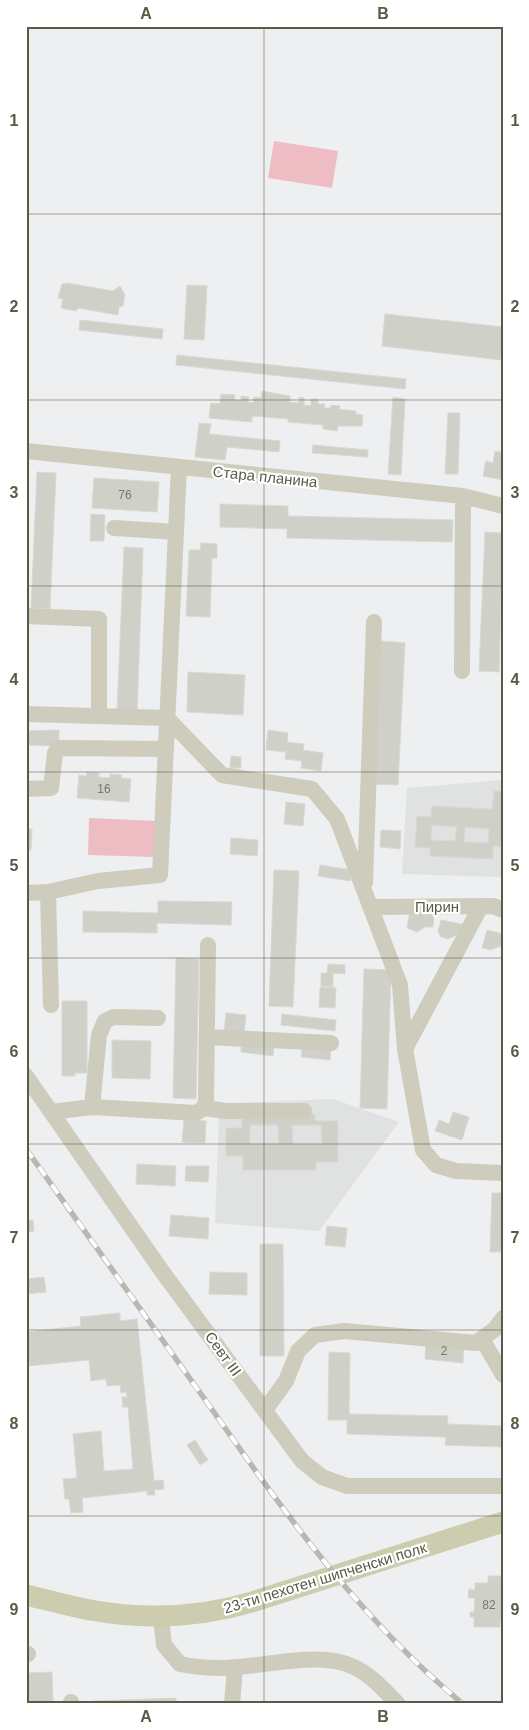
<svg xmlns="http://www.w3.org/2000/svg" width="529" height="1730" font-family="Arial,sans-serif">
  <style>
    .education { fill: #e0e1e1 }
    .green { fill: #edbdc3 }
    .building { fill: #cfd1c8; stroke: #d8d9d2; fill-rule: evenodd }
    .lines { fill: none; stroke-linecap: round; stroke-linejoin: round }
    .minor { stroke: #cdccbd; stroke-width: 16 }
    .major { stroke: #ccccae; stroke-width: 21 }
    .rail-casing { stroke: #b7b8b0; stroke-width: 5.5 }
    .rail { stroke: #fff; stroke-width: 4; stroke-dasharray: 11; stroke-linecap: butt }
    .grid { fill: none; stroke: #5b5a47; stroke-width: 1; stroke-opacity: 0.55 }
    .labels { text-anchor: middle; stroke-width: 4.5; stroke-linejoin: round; paint-order: stroke }
    .number-label { font-size: 12px; fill: #787867 }
    .street-label { font-size: 15px; fill: #5b5a47; stroke: #fff }
    .neatline { fill: none; stroke: #5b5a47; stroke-width: 2 }
    .grid-label { font-size: 16px; text-anchor: middle; font-weight: bold; fill: #5b5a47 }
  </style>
  <rect width="100%" height="100%" fill="#eeeff1"/>
  <path class="education" d="M503,780V877L402,874L407,788Z
    M333,1099L399,1122L319,1231L215,1223L219,1113L228,1103Z"/>
  <path class="green" d="M274,141L338,151L332,188L268,178Z
    M89,818L157,821L155,857L88,855Z"/>
  <path class="building" d="M67,283L113,291L120,286L125,295L123,306L119,307L118,315L78,308L76,311L61,308L63,299L58,298L62,284Z
    M187,285L207,286L204,340L184,339Z
    M385,314L503,327L501,360L382,346Z
    M80,320L163,329L162,339L79,330Z
    M177,355L406,379L405,389L176,365Z
    M262,391L290,396V402L299,403V397L304,398V405L311,406V399H318V404H325L324,408H330L331,405L340,406L339,409L356,411V414L363,415L362,426H338L337,431L323,429V425L288,422V419L252,416V422L209,418L211,403L220,404L221,394L235,395L234,400L241,401V396L249,397L248,402L253,403L254,397L261,398Z
    M393,397L405,399L401,475L388,474Z
    M448,413H460L458,474H445Z
    M199,423L211,424L209,434L280,441L279,452L227,447L225,460L195,457Z
    M313,445L368,450V457L312,453Z
    M495,451L503,453V480L483,476L486,461L493,463Z
    M37,472L56,473L50,609L31,608Z
    M94,478L159,482L157,512L92,508Z
    M220,504L288,506V516L453,520L452,542L287,538V529L220,527Z
    M91,514L105,515L104,541H90Z
    M485,532L503,533L499,672L479,671Z
    M201,543L217,544V558H212L210,617L186,616L189,550H200Z
    M124,547L143,548L137,714L117,712Z
    M381,641L405,643L398,785L374,784Z
    M188,672L245,675L243,715L187,712Z
    M59,730V746L26,745V731Z
    M268,730L288,733L287,742L304,744L303,750L323,753L321,771L301,768L302,761L285,759L286,752L266,750Z
    M231,756L241,757V768H230Z
    M87,772L99,773V777L110,778V774L122,775L121,778L131,779L129,802L77,798L79,775L86,776Z
    M494,791H503V847L493,846V859L430,856V848L415,847L417,816L431,817L432,806L492,809ZM432,825L457,827L455,841L431,840ZM465,827L489,829L488,843L464,842Z
    M286,802L305,804L303,826L284,824Z
    M26,829H32L31,850H26Z
    M381,830L401,831L400,849L380,847Z
    M231,838L258,840L257,856L230,854Z
    M320,865L352,870L350,881L318,876Z
    M274,870L299,871L293,1007L269,1006Z
    M158,901L232,902L231,925L157,923V933L83,932V911L158,913Z
    M410,911L434,914L433,927H425L417,932L407,928Z
    M441,920L462,924L459,934L448,939L441,937L438,931Z
    M487,930L503,934V945L491,950L482,948Z
    M176,958L199,959L196,1099L173,1098Z
    M328,964L345,965V974L333,973V987L321,986V973H327Z
    M364,969L391,970L387,1109L360,1108Z
    M320,987L336,988L335,1008L319,1007Z
    M62,1001H87V1073H75V1076H62Z
    M226,1013L246,1015L244,1035L224,1033Z
    M282,1014L336,1020L335,1031L281,1025Z
    M112,1040L151,1041L150,1079L112,1078Z
    M241,1044L274,1047L273,1056L241,1052Z
    M303,1046L331,1049L330,1060L301,1057Z
    M453,1112L469,1117L462,1140L435,1131L439,1120L449,1124Z
    M242,1114H315V1121H338V1162H316V1170H243V1156H226V1128H242ZM250,1125H278L279,1144H250ZM292,1125H321L322,1144H293Z
    M184,1120L206,1121L205,1143L182,1142Z
    M137,1164L176,1166L175,1186L136,1184Z
    M186,1166H209L208,1182L185,1181Z
    M492,1193H503V1252H490Z
    M171,1215L209,1218L208,1239L169,1236Z
    M33,1220L34,1231L26,1232V1221Z
    M327,1226L347,1228L345,1247L325,1245Z
    M260,1244H283L284,1356H260Z
    M210,1272L247,1273V1295L209,1294Z
    M44,1277L46,1292L26,1294V1279Z
    M120,1313V1321L137,1319L154,1481L163,1480L164,1489L154,1490L155,1495H147V1491L82,1498L83,1512L71,1513L69,1499H65L63,1479L77,1478L73,1434L101,1431L104,1471L133,1469L128,1407H123L122,1397H127L126,1392L121,1393L120,1385L107,1386L106,1379L91,1381L89,1360L28,1366L26,1332L81,1326L80,1317Z
    M426,1339L464,1343L463,1363L425,1359Z
    M329,1352L350,1353L349,1414L448,1416L447,1424L503,1426V1447L445,1445L446,1437L347,1434V1420H328Z
    M195,1440L208,1460L200,1465L187,1445Z
    M488,1576H503V1622H500V1627H474V1617H470V1612H474L475,1598H468L469,1589L475,1590V1583H488Z
    M52,1672L53,1704H26V1673Z
    M176,1698V1704H93V1701Z"/>
  <g class="lines">
    <path class="minor" d="M26,451L463,496L503,506
      M114,528L176,532
      M26,616L99,619V715
      M462,671L463,496
      M26,714L167,718L222,775L312,789L337,819L400,985L405,1049L423,1150L436,1165L456,1171L503,1173
      M26,789L51,788L55,753L57,749L61,748L166,749
      M365,883L374,622
      M48,892L51,1005
      M26,893L48,892L98,881L160,875L179,467
      M371,907L493,906L503,910
      M207,1037L331,1043
      M405,1049L481,906
      M26,1076L164,1274L302,1461L322,1477L347,1486H503
      M92,1107L99,1035L105,1021L114,1017L158,1018
      M204,1108L206,1100L208,945
      M51,1112L92,1107L196,1113L204,1108L226,1111H304
      M482,1339L503,1375
      M265,1410L286,1381L298,1351L315,1335L344,1331L476,1343L495,1329L503,1318
      M161,1617L164,1645L180,1664C199,1668 217,1669 237,1667C270,1665 324,1651 354,1667C371,1675 385,1691 398,1704
      M26,1654H28
      M71,1704V1702
      M232,1704L235,1668"/>
    <path class="major" d="M26,1595C48,1600 68,1606 90,1610C145,1620 198,1618 252,1602L503,1522"/>
    <defs>
      <path id="rail" d="M26,1149C88,1235 149,1322 211,1408C287,1516 360,1619 463,1704"/>
    </defs>
    <use href="#rail" class="rail-casing"/>
    <use href="#rail" class="rail"/>
  </g>
  <path class="grid" d="M264,26V1704M26,214H503M26,400H503M26,586H503M26,772H503M26,958H503M26,1144H503M26,1330H503M26,1516H503"/>
  <g class="labels">
    <g class="number-label">
      <text x="125" y="499">76</text>
      <text x="104" y="793">16</text>
      <text x="444" y="1355">2</text>
      <text x="489" y="1609">82</text>
    </g>
    <g class="street-label">
      <text transform="translate(265 477) rotate(6)" y="5">Стара планина</text>
      <text x="437" y="912">Пирин</text>
      <text transform="translate(223 1354) rotate(54)" y="5">Севт III</text>
      <text transform="translate(325 1578) rotate(-17)" y="5">23-ти пехотен шипченски полк</text>
    </g>
  </g>
  <rect width="529" height="1730" fill="none" stroke="#ffffff" stroke-width="55"/>
  <rect x="28" y="28" width="474" height="1674" class="neatline"/>
  <g class="grid-label">
    <text x="146" y="19">A</text>
    <text x="383" y="19">B</text>
    <text x="14" y="126">1</text>
    <text x="515" y="126">1</text>
    <text x="14" y="312">2</text>
    <text x="515" y="312">2</text>
    <text x="14" y="498">3</text>
    <text x="515" y="498">3</text>
    <text x="14" y="685">4</text>
    <text x="515" y="685">4</text>
    <text x="14" y="871">5</text>
    <text x="515" y="871">5</text>
    <text x="14" y="1057">6</text>
    <text x="515" y="1057">6</text>
    <text x="14" y="1243">7</text>
    <text x="515" y="1243">7</text>
    <text x="14" y="1429">8</text>
    <text x="515" y="1429">8</text>
    <text x="14" y="1615">9</text>
    <text x="515" y="1615">9</text>
    <text x="146" y="1722">A</text>
    <text x="383" y="1722">B</text>
  </g>
</svg>
